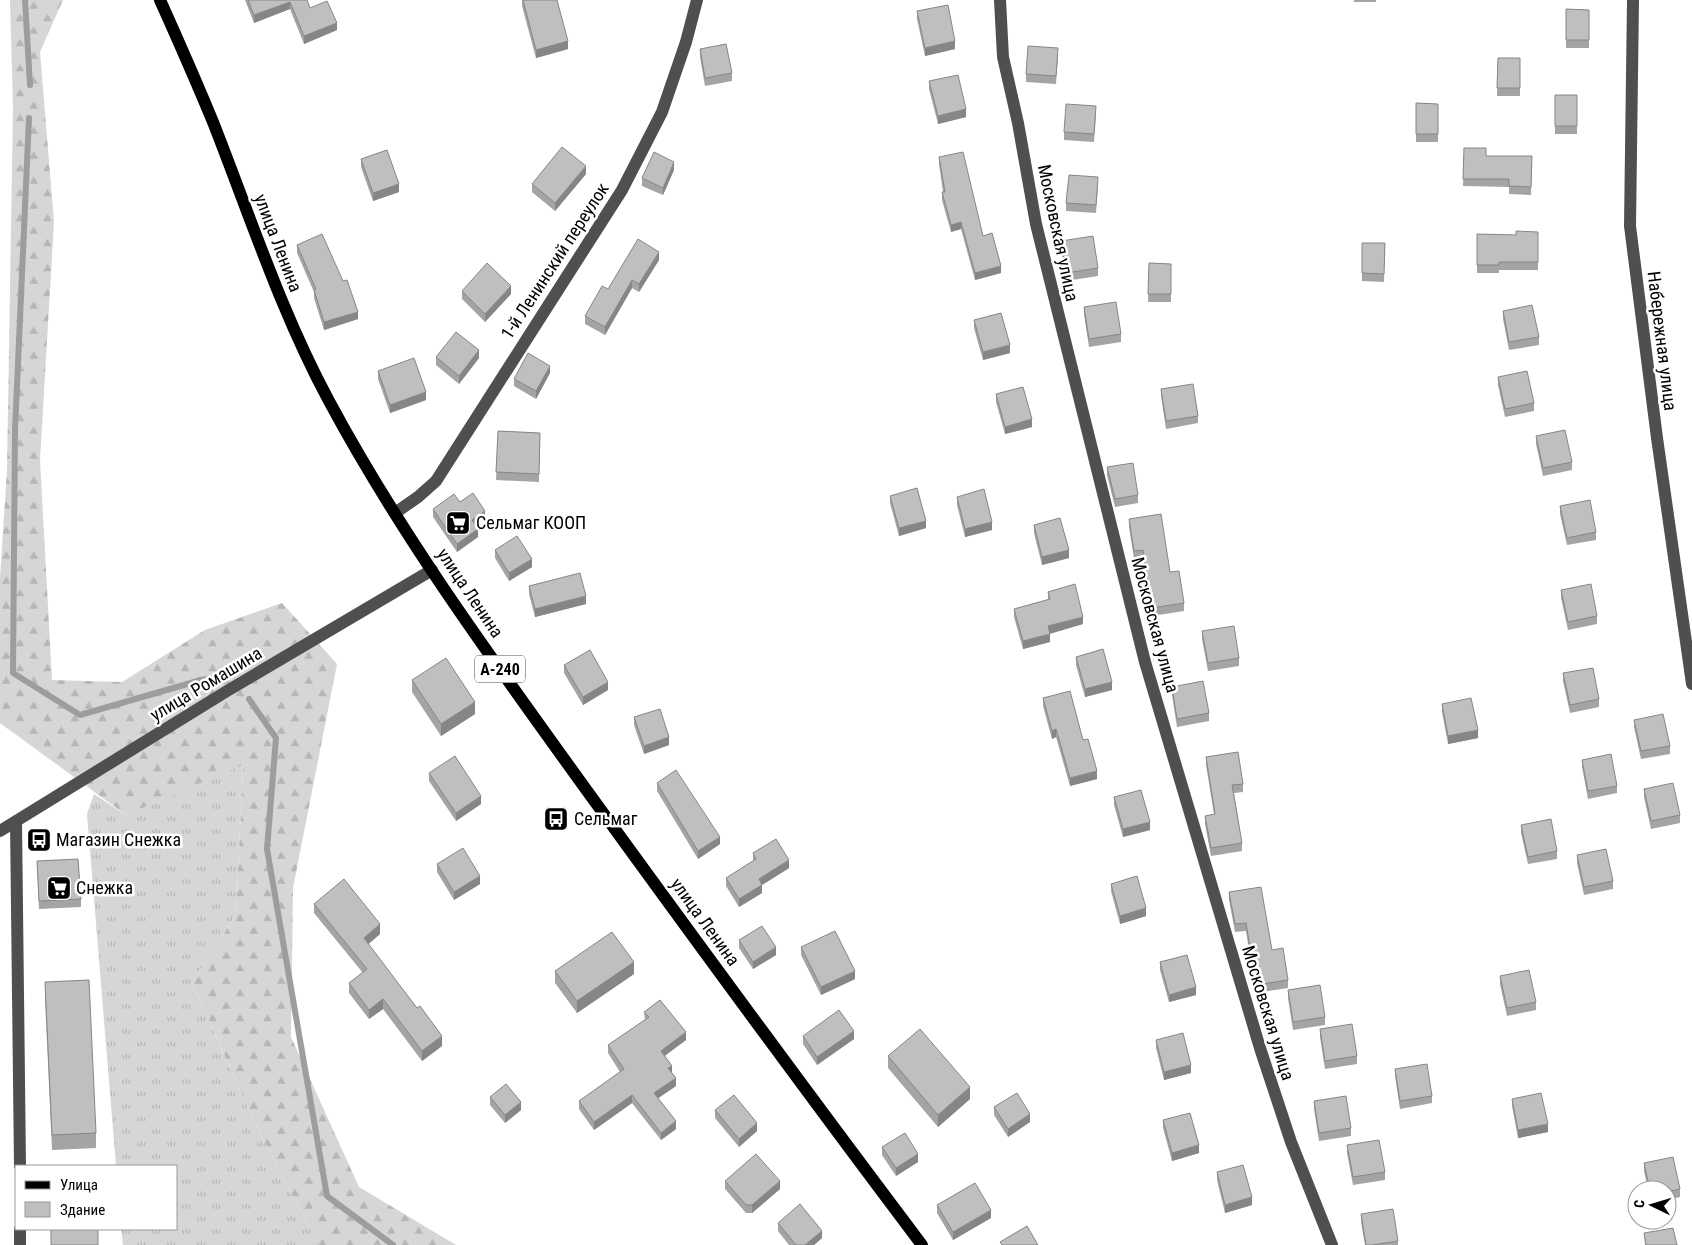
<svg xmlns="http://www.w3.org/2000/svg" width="1692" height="1245" font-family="'Roboto Condensed',sans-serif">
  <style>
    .grass { fill: url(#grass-tufts) }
    .forest { fill: url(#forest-firs) }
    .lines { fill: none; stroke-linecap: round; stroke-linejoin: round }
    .stream { stroke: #9d9d9d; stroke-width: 6 }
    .minor { stroke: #4f4f4f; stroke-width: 12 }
    .major { stroke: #000; stroke-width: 12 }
    .wall { fill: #a4a4a4 }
    .shaded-wall { fill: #868686 }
    .building { fill: #bfbfbf; stroke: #868686 }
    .labels { text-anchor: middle; stroke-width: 5; stroke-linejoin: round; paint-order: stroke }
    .shield { fill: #fff; stroke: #4c4c4c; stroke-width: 1 }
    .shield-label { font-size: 16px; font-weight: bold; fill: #000 }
    .street-label { font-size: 18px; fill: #000; stroke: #fff }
    .poi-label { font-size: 18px; fill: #000; stroke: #fff; text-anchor: start }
  </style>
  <defs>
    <pattern id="grass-tufts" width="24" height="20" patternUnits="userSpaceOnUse" patternTransform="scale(1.25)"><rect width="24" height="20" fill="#d6d6d6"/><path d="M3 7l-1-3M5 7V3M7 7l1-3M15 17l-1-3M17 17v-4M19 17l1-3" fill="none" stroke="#b6b6b6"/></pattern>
    <pattern id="forest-firs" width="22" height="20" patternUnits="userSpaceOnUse" patternTransform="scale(1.25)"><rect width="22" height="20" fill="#d6d6d6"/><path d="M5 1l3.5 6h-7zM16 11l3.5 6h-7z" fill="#b6b6b6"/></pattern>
  </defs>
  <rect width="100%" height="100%" fill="#fff"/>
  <path class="grass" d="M243,764L236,915L192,983L260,1134L319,1245H123L121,1229H176V1166H116L87,814L94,794L126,815Z"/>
  <path class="forest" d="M10,0H63L40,52L54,222L40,460L52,680L122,682L205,630L282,603L337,664L293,888L291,1037L359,1187L456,1245H319L260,1134L192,983L236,915L243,765L126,815L0,723V578L7,470L13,108Z"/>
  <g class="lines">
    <path class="stream" d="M25,0L30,85
      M29,118L15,430L13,673L80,715L201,680L232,675
      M249,699L276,738L267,849L327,1196L393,1245"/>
    <path class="minor" d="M1000,0L1003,57L1018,123L1036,224L1145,662L1260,1048L1291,1142L1332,1245
      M1633,0L1630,226L1657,438L1692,684
      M395,513L418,497L436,481L622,190L662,112L686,42L697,0
      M16,821L20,1166
      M0,831L227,691L432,570
      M20,1229V1245"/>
    <path class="major" d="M160,0C178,40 196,81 213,122C250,216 281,312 329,401C402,537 495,663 585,788C696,941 808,1094 922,1245"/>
  </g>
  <path class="wall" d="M245,0H307L310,8L337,30L304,44L290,9L254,23Z
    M522,0H557L568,49L536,58L522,6Z
    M1354,0H1376V2H1354Z
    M1566,9L1589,10V48H1566Z
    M917,11L955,49L925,56L917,19Z
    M700,49L732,73V81L705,86L700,57Z
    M1058,56L1056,84L1026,82V74Z
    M1498,58H1520V96H1497Z
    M929,81L966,117L938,124L929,89Z
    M1555,95H1577V134H1555Z
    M1416,103L1438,104V142H1416Z
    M1096,114L1094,142L1064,140V132Z
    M1464,148L1486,156H1532L1531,195L1509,194V187L1463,186Z
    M939,157L983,236L1001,273L975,280L961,229L951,232L942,200V192H943L939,164Z
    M361,159L399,192L373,201L361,167Z
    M674,170L663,195L642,186V178Z
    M586,174L555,211L532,192V184Z
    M1098,185L1096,213L1066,211V203Z
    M1538,232V270H1499V273H1477V234L1516,235Z
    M1061,241L1098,268V276L1066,281L1061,249Z
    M1362,243H1385L1384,282L1362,281Z
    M297,245L358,319L324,330L314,298V292L297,253Z
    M659,260L639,292L632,288L605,335L585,324V316L608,289Z
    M1149,263L1171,264V302H1148Z
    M462,291L511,294L485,322L462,299Z
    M1084,307L1121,334V342L1089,347L1084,315Z
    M1503,311L1539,337V345L1509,350L1503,319Z
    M974,320L1010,353L983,360L974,328Z
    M436,357L479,358L459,384L436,365Z
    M378,371L426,400L390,413L378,379Z
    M550,373L536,399L514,386V379Z
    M1498,377L1534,403V411L1505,417L1498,385Z
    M1161,389L1198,416V423L1166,429L1161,396Z
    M996,394L1032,427L1005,434L996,402Z
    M498,431L540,433L539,482L496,480Z
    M1536,436L1572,462V470L1543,476L1536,444Z
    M1107,467L1138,495V503L1115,507L1107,475Z
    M890,496L926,528L899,536L890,503Z
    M957,497L992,530L965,537L957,505Z
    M460,502L485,519L476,525L478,537L457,552L433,517V509Z
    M1560,506L1596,532V540L1567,545L1560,514Z
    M1129,519L1170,572L1184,603V611L1152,616L1143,558L1134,559L1129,527Z
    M1034,525L1069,558L1042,565L1034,533Z
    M495,550L532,567L509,581L495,558Z
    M529,586L586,604L535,617L529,594Z
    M1561,590L1597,616V624L1568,630L1561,598Z
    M1048,592L1083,624L1050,634V642L1023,649L1014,617V609L1048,600Z
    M1202,631L1239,658V666L1208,671L1202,639Z
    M1076,657L1112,690L1085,697L1076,665Z
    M564,665L608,690L583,705L564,673Z
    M1563,673L1599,699V707L1570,713L1563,681Z
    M412,680L475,714L441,736L412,692Z
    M1172,687L1209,713V721L1177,727L1172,695Z
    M1043,698L1097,779L1070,786L1056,737L1052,739L1043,706Z
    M1442,704L1478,738L1448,744L1442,712Z
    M634,717L669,745L644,754L634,725Z
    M1634,720L1670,746V754L1641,759L1634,727Z
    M1206,757L1243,784V792L1234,793L1242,843V851L1211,856L1205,824V816L1214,814L1206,765Z
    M1582,760L1617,786V793L1588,799L1582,767Z
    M429,773L481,804L456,821L429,781Z
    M657,783L720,844L698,859L657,791Z
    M1644,789L1680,815V823L1651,829L1644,797Z
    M1114,797L1150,830L1123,837L1114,805Z
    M1521,825L1557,851V859L1528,864L1521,833Z
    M753,853L789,868L762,885V893L739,907L726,886V878L753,861Z
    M1577,855L1613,881V889L1584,895L1577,863Z
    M37,861L81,899V907L39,909Z
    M437,864L480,884L454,900L437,872Z
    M1111,884L1146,916L1120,924L1111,891Z
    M1229,892L1272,950L1288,980V988L1256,993L1246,931L1235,932L1229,900Z
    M314,904L380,934L368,944L442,1046L422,1061L383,1009L369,1019L349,993V983L363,973L314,913Z
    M739,940L776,955L753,969L739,948Z
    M801,947L855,979L821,995L801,955Z
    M1160,962L1196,995L1169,1002L1160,970Z
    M555,971L634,974L577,1013L555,983Z
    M1500,976L1536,1002V1010L1507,1016L1500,984Z
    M45,982L96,1133V1148L52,1150L45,998Z
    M1288,990L1325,1017V1025L1293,1030L1288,998Z
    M644,1012L686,1040L665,1056L672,1073L676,1086L658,1098L676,1129L661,1140L632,1103L594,1130L579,1109V1101L620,1072L608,1053V1045L645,1020Z
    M1320,1029L1357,1056V1064L1325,1069L1320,1037Z
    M803,1036L854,1039L817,1065L803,1044Z
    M1156,1040L1191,1073L1164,1080L1156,1048Z
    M888,1056L970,1099L938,1127L888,1068Z
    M1395,1069L1432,1096V1103L1400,1109L1395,1076Z
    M490,1097L521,1110L505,1123L490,1105Z
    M1512,1099L1548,1132L1518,1138L1512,1106Z
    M1314,1101L1351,1128V1136L1319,1141L1314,1109Z
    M994,1107L1030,1122L1008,1137L994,1115Z
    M715,1110L757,1131L739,1147L715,1118Z
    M1163,1120L1199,1153L1172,1161L1163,1128Z
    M1347,1145L1385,1172V1180L1353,1185L1347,1153Z
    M882,1147L918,1162L896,1176L882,1155Z
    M1644,1163L1680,1189V1197L1667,1200V1190H1648L1644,1171Z
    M1217,1172L1252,1205L1225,1213L1217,1180Z
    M725,1181L780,1189L752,1213H746L725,1189Z
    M937,1205L991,1218L953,1240L937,1213Z
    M1361,1214L1398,1241V1245H1365L1361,1222Z
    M778,1223L822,1238L814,1245H789L778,1231Z
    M1644,1233L1677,1245H1645Z"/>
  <path class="shaded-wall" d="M290,2V9L254,23V15Z
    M337,23V30L304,44V36Z
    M568,41V49L536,58V50Z
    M955,41V49L925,56V48Z
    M966,109V117L938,124V116Z
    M674,162V170L663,195V188Z
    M586,166V174L555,211V203Z
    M399,184V192L373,201V193Z
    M961,222V229L951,232V225Z
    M659,252V260L639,292V284Z
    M1001,266V273L975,280V273Z
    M632,280V288L605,335V327Z
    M511,286V294L485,322V314Z
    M358,312V319L324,330V322Z
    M1010,345V353L983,360V352Z
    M479,350V358L459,384V376Z
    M550,366V373L536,399V391Z
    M426,392V400L390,413V405Z
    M1032,419V427L1005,434V427Z
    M485,511V519L472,528V520Z
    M926,521V528L899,536V528Z
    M992,522V530L965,537V529Z
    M478,529V537L457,552V544Z
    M1069,550V558L1042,565V557Z
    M532,559V567L509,581V573Z
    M586,596V604L535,617V609Z
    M1083,617V624L1048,634V626Z
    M1050,634V642L1023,649V641Z
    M608,682V690L583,705V697Z
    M1112,682V690L1085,697V689Z
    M475,702V714L441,736V724Z
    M1056,729V737L1052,739V731Z
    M1478,730V738L1448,744V736Z
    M669,737V745L644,754V746Z
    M1097,771V779L1070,786V778Z
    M481,796V804L456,821V813Z
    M1150,822V830L1123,837V829Z
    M720,837V844L698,859V851Z
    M789,860V868L762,885V893L739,907V899L759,879Z
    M480,876V884L454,900V892Z
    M1146,908V916L1120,924V916Z
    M380,924V934L364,948V938Z
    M776,947V955L753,969V962Z
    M634,962V974L577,1013V1001Z
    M855,971V979L821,995V987Z
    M1196,987V995L1169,1002V995Z
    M383,999V1009L369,1019V1010Z
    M854,1031V1039L817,1065V1057Z
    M686,1032V1040L661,1058V1051Z
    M442,1036V1046L422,1061V1051Z
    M1191,1065V1073L1164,1080V1072Z
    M672,1066V1074L668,1068Z
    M676,1078V1086L654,1101V1093Z
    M970,1087V1099L938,1127V1115Z
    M632,1095V1103L594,1130V1122Z
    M521,1102V1110L505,1123V1115Z
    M1030,1114V1122L1008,1137V1129Z
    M676,1121V1129L661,1140V1133Z
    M757,1123V1131L739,1147V1139Z
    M1548,1124V1132L1518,1138V1130Z
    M1199,1145V1153L1172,1161V1153Z
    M918,1154V1162L896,1176V1168Z
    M780,1181V1189L752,1213V1205Z
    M1252,1197V1205L1225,1213V1205Z
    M991,1210V1218L953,1240V1232Z
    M822,1231V1238L814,1245H805Z"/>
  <path class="building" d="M248,0H307L310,8L327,1L337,23L304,36L290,2L254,15Z
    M523,0H557L568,41L536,50Z
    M948,5L955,41L925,48L917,11Z
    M1566,9L1589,10V40H1566Z
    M726,44L732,73L705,78L700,49Z
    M1028,46L1058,48L1056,76L1026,74Z
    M1498,58H1520V88H1497Z
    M958,75L966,109L938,116L929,81Z
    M1555,95H1577V126H1555Z
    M1416,103L1438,104V134H1416Z
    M1066,104L1096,106L1094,134L1064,132Z
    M562,147L586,166L555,203L532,184Z
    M1464,148H1486V156H1532L1531,187L1509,186V179H1463Z
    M387,150L399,184L373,193L361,159Z
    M654,152L674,162L663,188L642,178Z
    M963,152L983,236L992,233L1001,266L975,273L961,222L951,225L942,192H945L939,157Z
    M1069,175L1098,177L1096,205L1066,203Z
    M1516,231L1538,232V262H1499V265H1477V234L1516,235Z
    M322,234L343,281L347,280L358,312L324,322L314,290L316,289L297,245Z
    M1093,236L1098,268L1066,273L1061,241Z
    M638,239L659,252L639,284L632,280L605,327L585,316L602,286L608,289Z
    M1362,243H1385L1384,274L1362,273Z
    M487,263L511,286L485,314L462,291Z
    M1149,263L1171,264V294H1148Z
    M1116,302L1121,334L1089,339L1084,307Z
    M1532,305L1539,337L1509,342L1503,311Z
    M1001,313L1010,345L983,352L974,320Z
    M456,332L479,350L459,376L436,357Z
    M528,353L550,366L536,391L514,379Z
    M414,358L426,392L390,405L378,371Z
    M1527,371L1534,403L1505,409L1498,377Z
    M1193,384L1198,416L1166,421L1161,389Z
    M1023,387L1032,419L1005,427L996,394Z
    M1565,430L1572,462L1543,468L1536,436Z
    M498,431L540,433L539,474L496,472Z
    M1133,463L1138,495L1115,499L1107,467Z
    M917,488L926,521L899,528L890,496Z
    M984,489L992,522L965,529L957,497Z
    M473,493L485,511L472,520L478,529L457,544L433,509L454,494L460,502Z
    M1590,500L1596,532L1567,538L1560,506Z
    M1161,514L1170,572L1179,571L1184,603L1152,608L1143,550L1134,551L1129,519Z
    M1060,518L1069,550L1042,557L1034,525Z
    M517,536L532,559L509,573L495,550Z
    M580,573L586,596L535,609L529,586Z
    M1075,584L1083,617L1048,626L1050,634L1023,641L1014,609L1050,599L1048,592Z
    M1591,584L1597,616L1568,622L1561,590Z
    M1234,626L1239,658L1208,663L1202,631Z
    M1103,649L1112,682L1085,689L1076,657Z
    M590,650L608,682L583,697L564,665Z
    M446,658L475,702L441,724L412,680Z
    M1593,668L1599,699L1570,705L1563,673Z
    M1203,681L1209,713L1177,719L1172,687Z
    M1070,691L1083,740L1088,739L1097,771L1070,778L1056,729L1052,731L1043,698Z
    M1471,698L1478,730L1448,736L1442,704Z
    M660,709L669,737L644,746L634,717Z
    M1663,714L1670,746L1641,751L1634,720Z
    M1238,752L1243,784L1232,785L1242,843L1211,848L1205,816L1215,814L1206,757Z
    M1611,754L1617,786L1588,791L1582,760Z
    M455,756L481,796L456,813L429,773Z
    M676,770L720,837L698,851L657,783Z
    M1673,783L1680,815L1651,821L1644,789Z
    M1141,790L1150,822L1123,829L1114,797Z
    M1551,819L1557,851L1528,857L1521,825Z
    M776,839L789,860L759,879L762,885L739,899L726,878L756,859L753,853Z
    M463,848L480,876L454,892L437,864Z
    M1606,849L1613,881L1584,887L1577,855Z
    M78,859L81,899L39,901L37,861Z
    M1137,876L1146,908L1120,916L1111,884Z
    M344,879L380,924L364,938L417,1008L420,1006L442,1036L422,1051L383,999L369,1010L349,983L367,969L314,904Z
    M1261,887L1272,950L1283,948L1288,980L1256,985L1246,923L1235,924L1229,892Z
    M762,926L776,947L753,962L739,940Z
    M835,931L855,971L821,987L801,947Z
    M612,932L634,962L577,1001L555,971Z
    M1187,955L1196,987L1169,995L1160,962Z
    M1529,970L1536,1002L1507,1008L1500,976Z
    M89,980L96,1133L52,1135L45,982Z
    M1320,985L1325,1017L1293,1022L1288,990Z
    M660,1000L686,1032L661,1051L672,1066L668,1068L676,1078L654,1093L676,1121L661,1133L632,1095L594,1122L579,1101L624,1069L608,1045L649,1017L644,1012Z
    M839,1010L854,1031L817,1057L803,1036Z
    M1352,1024L1357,1056L1325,1061L1320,1029Z
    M920,1029L970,1087L938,1115L888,1056Z
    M1183,1033L1191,1065L1164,1072L1156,1040Z
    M1427,1064L1432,1096L1400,1101L1395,1069Z
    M506,1084L521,1102L505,1115L490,1097Z
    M1017,1093L1030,1114L1008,1129L994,1107Z
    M1541,1093L1548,1124L1518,1130L1512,1099Z
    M734,1095L757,1123L739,1139L715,1110Z
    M1346,1096L1351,1128L1319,1133L1314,1101Z
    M1190,1113L1199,1145L1172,1153L1163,1120Z
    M905,1133L918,1154L896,1168L882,1147Z
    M1379,1140L1385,1172L1353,1177L1347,1145Z
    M756,1154L780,1181L752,1205H746L725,1181Z
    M1673,1157L1680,1189L1667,1192V1190H1650L1644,1163Z
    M1243,1165L1252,1197L1225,1205L1217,1172Z
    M975,1183L991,1210L953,1232L937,1205Z
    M800,1204L822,1231L805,1245H796L778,1223Z
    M1393,1209L1398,1241L1372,1245H1366L1361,1214Z
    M1027,1226L1038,1245H1002L1000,1242Z
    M1673,1228L1677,1245H1646L1644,1233Z
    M51,1229H98V1245H51Z"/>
  <defs>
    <symbol id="supermarket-square" viewBox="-11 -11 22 22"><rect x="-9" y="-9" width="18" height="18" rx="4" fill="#000" stroke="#fff"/><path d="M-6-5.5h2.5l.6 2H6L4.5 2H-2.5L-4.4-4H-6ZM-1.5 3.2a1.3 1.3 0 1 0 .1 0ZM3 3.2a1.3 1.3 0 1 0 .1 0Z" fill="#fff"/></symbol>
    <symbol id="bus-square" viewBox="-11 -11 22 22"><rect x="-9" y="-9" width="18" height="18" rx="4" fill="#000" stroke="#fff"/><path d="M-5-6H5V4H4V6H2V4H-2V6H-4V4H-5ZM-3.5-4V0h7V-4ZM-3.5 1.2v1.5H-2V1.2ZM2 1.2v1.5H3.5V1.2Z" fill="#fff"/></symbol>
  </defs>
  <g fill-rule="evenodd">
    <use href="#supermarket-square" x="444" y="509" width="28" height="28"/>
    <use href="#bus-square" x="542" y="805" width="28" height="28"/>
    <use href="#bus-square" x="25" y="826" width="28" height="28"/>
    <use href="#supermarket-square" x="45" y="874" width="28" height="28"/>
  </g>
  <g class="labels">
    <rect class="shield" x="475" y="655.5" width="50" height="27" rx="4"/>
    <g class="shield-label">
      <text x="500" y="675">А-240</text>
    </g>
    <g class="street-label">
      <text transform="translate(1058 233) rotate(78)" y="6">Московская улица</text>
      <text transform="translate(278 243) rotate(69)" y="6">улица Ленина</text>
      <text transform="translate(555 261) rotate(-57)" y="6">1-й Ленинский переулок</text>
      <text transform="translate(1662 341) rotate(83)" y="6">Набережная улица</text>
      <text transform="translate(470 593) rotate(56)" y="6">улица Ленина</text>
      <text transform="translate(1155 625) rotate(75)" y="6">Московская улица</text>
      <text transform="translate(206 684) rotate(-31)" y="6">улица Ромашина</text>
      <text transform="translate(705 922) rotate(54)" y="6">улица Ленина</text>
      <text transform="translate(1268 1013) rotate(73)" y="6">Московская улица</text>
    </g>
    <g class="poi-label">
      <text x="476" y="529">Сельмаг КООП</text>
      <text x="574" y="825">Сельмаг</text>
      <text x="56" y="846">Магазин Снежка</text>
      <text x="76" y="894">Снежка</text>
    </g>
  </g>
  <rect x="15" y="1165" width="162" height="65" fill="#ffffff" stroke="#999999"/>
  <rect x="25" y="1181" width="25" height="8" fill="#000000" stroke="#999999"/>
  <text x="60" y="1190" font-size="15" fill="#000000">Улица</text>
  <rect x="25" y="1202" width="25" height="15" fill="#bfbfbf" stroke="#999999"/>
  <text x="60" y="1215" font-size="15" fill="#000000">Здание</text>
  <g transform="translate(1652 1205) rotate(275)"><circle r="24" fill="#ffffff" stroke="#999999"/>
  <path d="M0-4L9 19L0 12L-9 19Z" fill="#000000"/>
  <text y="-8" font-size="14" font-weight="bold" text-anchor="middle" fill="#000000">С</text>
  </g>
</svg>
